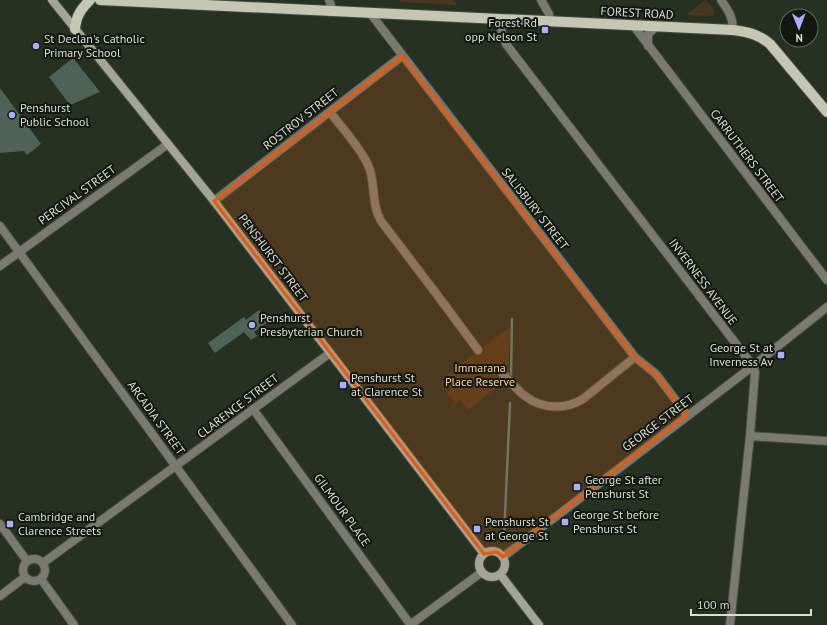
<svg xmlns="http://www.w3.org/2000/svg" width="827" height="625" font-family="'PT Sans',sans-serif">
  <style>
    .green { fill: #48371e }
    .lines { fill: none; stroke-linecap: round; stroke-linejoin: round }
    .stream { stroke: #497f7e; stroke-width: 2.5 }
    .building { fill: #4e6258 }
    .street-casing { stroke: #434d3f; stroke-width: 10 }
    .secondary-casing { stroke: #434d3f; stroke-width: 10 }
    .primary-casing { stroke: #434d3f; stroke-width: 12 }
    .street { stroke: #7a7a71; stroke-width: 8 }
    .secondary { stroke: #a5a597; stroke-width: 8 }
    .primary { stroke: #c6c6b4; stroke-width: 10 }
    .marked { fill: #e8590c; fill-opacity: 0.2; stroke: #e8590c; stroke-width: 3; stroke-linejoin: round }
    .poi-dot { fill: #abaffb; stroke: #131710; stroke-width: 1.5 }
    .labels { text-anchor: middle; stroke-width: 4; stroke-linejoin: round; paint-order: stroke }
    .street-label { font-size: 12px; fill: #d9dfd6; stroke: #131710 }
    .poi-label { font-size: 12px; fill: #d9dfd6; stroke: #131710; text-anchor: start }
    .park-label { font-size: 12px; fill: #fed69b; stroke: #131710 }
  </style>
  <rect width="100%" height="100%" fill="#273122"/>
  <path class="green" d="M399,0H454L458,5L401,2Z
    M706,0L715,11L713,16L686,15Z
    M510,327L508,379L468,410L460,400L455,404L447,393L451,389L443,378Z"/>
  <g class="lines">
    <path class="stream" d="M511,376L512,319
      M504,538L510,403"/>
  </g>
  <path class="building" d="M73,58L100,92L70,105L49,77Z
    M0,88L41,144L27,155L24,151L0,153Z
    M259,310L268,322L254,332L257,336L251,340L244,332L215,353L208,343L244,317L246,320Z"/>
  <g class="lines">
    <defs>
      <path id="street" d="M329,0L333,11
        M541,0L549,14L550,22
        M721,0C728,10 733,17 733,30
        M370,13L635,357L656,374L687,415
        M500,20L502,34L506,44L753,366L755,372L750,436L730,625
        M633,25L827,280
        M648,46V34L656,27
        M330,112C342,128 364,152 370,170C375,187 372,206 381,221L438,296L478,350
        M214,201L402,56
        M0,226L292,625
        M0,266L168,144
        M503,374C510,381 517,390 525,396C542,409 565,410 583,399L635,357
        M253,409L410,624
        M750,436L827,441
        M0,524L27,561
        M503,557L753,366L827,307
        M23 570a11 11 0 1 1 22 0a11 11 0 1 1-22 0Z
        M43,563L330,353
        M41,579L74,625
        M0,596L25,577
        M410,625L482,572"/>
      <path id="secondary" d="M52,0L214,201L484,554
        M479 564a13 13 0 1 1 26 0a13 13 0 1 1-26 0Z
        M500,574L539,625"/>
      <path id="primary" d="M100,0L733,30C748,32 758,34 770,44L827,112
        M75,29C76,16 81,9 90,0"/>
    </defs>
    <use href="#street" class="street-casing"/>
    <use href="#secondary" class="secondary-casing"/>
    <use href="#primary" class="primary-casing"/>
    <use href="#street" class="street"/>
    <use href="#secondary" class="secondary"/>
    <use href="#primary" class="primary"/>
  </g>
  <path class="marked" d="M402,56L635,357L656,374L687,415L503,557L497,552L484,554L214,201Z"/>
  <g class="poi-dot">
    <rect x="541" y="26" width="8" height="8" rx="2"/>
    <circle cx="36" cy="46" r="4"/>
    <circle cx="12" cy="115" r="4"/>
    <circle cx="252" cy="325" r="4"/>
    <rect x="777" y="351" width="8" height="8" rx="2"/>
    <rect x="339" y="381" width="8" height="8" rx="2"/>
    <rect x="573" y="483" width="8" height="8" rx="2"/>
    <rect x="561" y="518" width="8" height="8" rx="2"/>
    <rect x="6" y="520" width="8" height="8" rx="2"/>
    <rect x="473" y="525" width="8" height="8" rx="2"/>
  </g>
  <g class="labels">
    <g class="street-label">
      <text transform="translate(637 13) rotate(3)" y="4">FOREST ROAD</text>
      <text transform="translate(301 119) rotate(-38)" y="4">ROSTROV STREET</text>
      <text transform="translate(747 156) rotate(53)" y="4">CARRUTHERS STREET</text>
      <text transform="translate(77 195) rotate(-36)" y="4">PERCIVAL STREET</text>
      <text transform="translate(535 209) rotate(52)" y="4">SALISBURY STREET</text>
      <text transform="translate(273 258) rotate(53)" y="4">PENSHURST STREET</text>
      <text transform="translate(703 282) rotate(53)" y="4">INVERNESS AVENUE</text>
      <text transform="translate(238 406) rotate(-37)" y="4">CLARENCE STREET</text>
      <text transform="translate(156 418) rotate(54)" y="4">ARCADIA STREET</text>
      <text transform="translate(658 423) rotate(-37)" y="4">GEORGE STREET</text>
      <text transform="translate(342 510) rotate(54)" y="4">GILMOUR PLACE</text>
    </g>
    <g class="poi-label">
      <text x="537" y="27" text-anchor="end">Forest Rd<tspan x="537" dy="14">opp Nelson St</tspan></text>
      <text x="44" y="43">St Declan's Catholic<tspan x="44" dy="14">Primary School</tspan></text>
      <text x="20" y="112">Penshurst<tspan x="20" dy="14">Public School</tspan></text>
      <text x="260" y="322">Penshurst<tspan x="260" dy="14">Presbyterian Church</tspan></text>
      <text x="773" y="352" text-anchor="end">George St at<tspan x="773" dy="14">Inverness Av</tspan></text>
      <text x="351" y="382">Penshurst St<tspan x="351" dy="14">at Clarence St</tspan></text>
      <text x="585" y="484">George St after<tspan x="585" dy="14">Penshurst St</tspan></text>
      <text x="573" y="519">George St before<tspan x="573" dy="14">Penshurst St</tspan></text>
      <text x="18" y="521">Cambridge and<tspan x="18" dy="14">Clarence Streets</tspan></text>
      <text x="485" y="526">Penshurst St<tspan x="485" dy="14">at George St</tspan></text>
    </g>
    <g class="park-label">
      <text x="480" y="372">Immarana<tspan x="480" dy="14">Place Reserve</tspan></text>
    </g>
  </g>
  <g transform="translate(799 28) rotate(179)"><circle r="19" fill="#131710" stroke="#62675f"/>
  <path d="M0-3L7 15L0 10L-7 15Z" fill="#abaffb"/>
  <text y="-6" font-size="11" font-weight="bold" text-anchor="middle" fill="#d9dfd6">N</text>
  </g>
  <path d="M691 609v6h120v-6" fill="none" stroke="#d9dfd6" stroke-width="2"/>
  <text x="697" y="609" font-size="12" fill="#d9dfd6" stroke="#131710" stroke-width="3" paint-order="stroke">100 m</text>
</svg>
